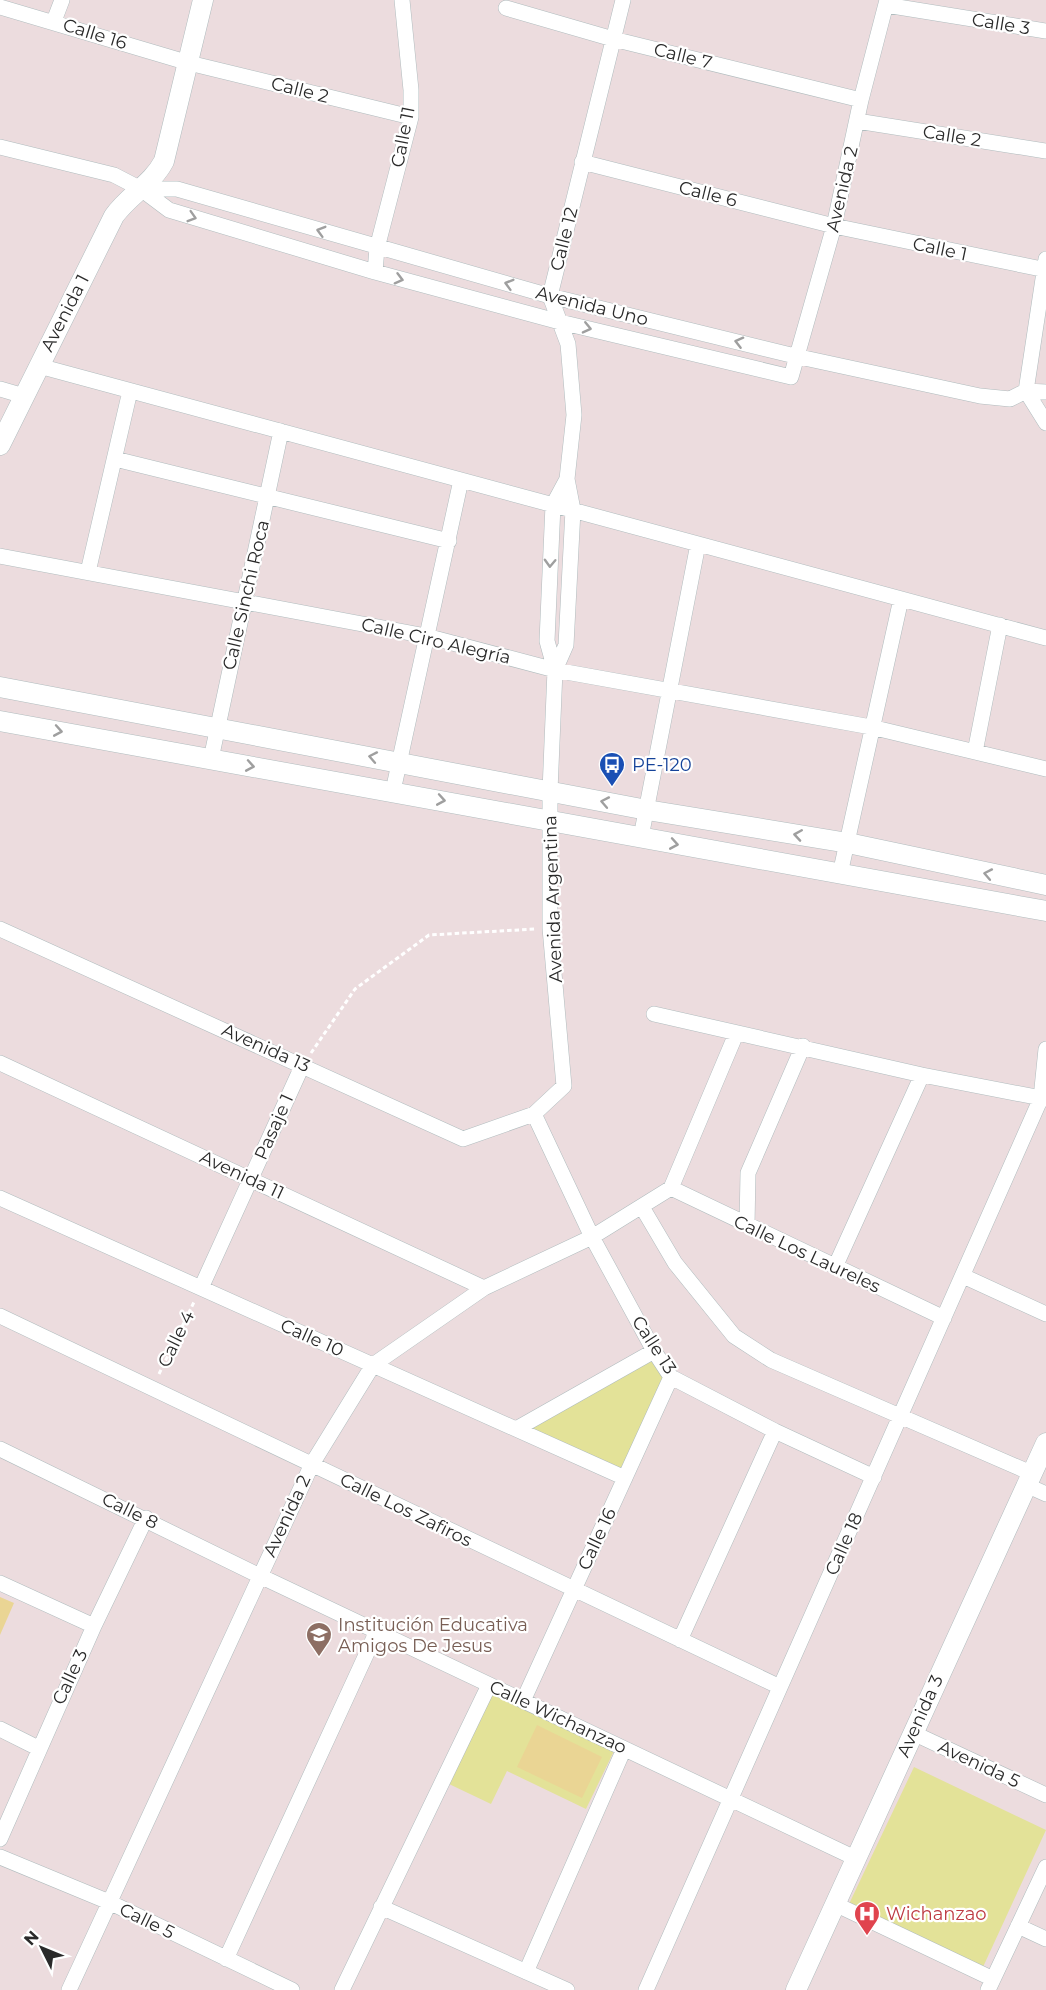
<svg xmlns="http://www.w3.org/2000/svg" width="1046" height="1990" font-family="Montserrat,sans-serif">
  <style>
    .green { fill: #e3e298 }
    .pitch { fill: #ead594 }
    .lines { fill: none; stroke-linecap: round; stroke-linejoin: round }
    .minor-casing { stroke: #b0bcbe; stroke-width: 16 }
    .tertiary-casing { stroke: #b0bcbe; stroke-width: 21 }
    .path { stroke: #fff; stroke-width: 3; stroke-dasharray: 4.5 3; stroke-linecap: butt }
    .minor { stroke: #fff; stroke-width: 15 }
    .tertiary { stroke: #fff; stroke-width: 20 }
    .oneway { stroke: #9f9f9f }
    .labels { text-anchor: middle; stroke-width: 4.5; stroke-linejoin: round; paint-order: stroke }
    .street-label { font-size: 18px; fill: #2a2a2a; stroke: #fff }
    .transit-label { font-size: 18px; fill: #164399; stroke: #fff; text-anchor: start }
    .education-label { font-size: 18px; fill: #785e54; stroke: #fff; text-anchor: start }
    .health-label { font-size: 18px; fill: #be3a42; stroke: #fff; text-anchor: start }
  </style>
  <rect width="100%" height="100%" fill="#ecdcde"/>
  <path class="green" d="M654,1351L671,1377L625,1478L516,1429Z
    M493,1693L614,1751L586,1809L507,1771L491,1804L449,1784Z
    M914,1767L1046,1830L983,1967L849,1904Z"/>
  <path class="pitch" d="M0,1597L14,1603L0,1635Z
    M537,1725L602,1757L582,1798L517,1767Z"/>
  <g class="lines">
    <defs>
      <path id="minor" d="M886,5L1046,31
        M0,7L189,63L411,117
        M506,8L613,39L861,100
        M54,21L62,0
        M857,121L1046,151
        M0,147L114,175L141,189L169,210L375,272L560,322L791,377L834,226L861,100L887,0
        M582,162L834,226L1046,270
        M141,189H177L550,296L795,356L980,396L1010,399L1026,391L1046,392
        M1046,259L1026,391L1046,423
        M375,272L377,248L411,117V90L402,0
        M39,366L1046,638
        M0,389L24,396
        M115,459L449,541
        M0,556L426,636L555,670L871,727L1046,769
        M88,572L130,391
        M555,670L566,645L573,510L567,479L574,415L568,344L550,296L623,0
        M975,752L1000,625
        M211,759L281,431
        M393,791L461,480
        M641,837L698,544
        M840,874L901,599
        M0,929L463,1139L534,1114L564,1086L550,928V791L555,670L547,641L553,505L567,479
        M654,1014L922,1075L1046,1099
        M0,1063L484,1288
        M534,1114L592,1237L654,1351L671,1377L775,1431L874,1477
        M671,1188L944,1318
        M671,1188L736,1034
        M0,1198L625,1478
        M642,1207L675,1263L734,1336L771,1360L1031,1473
        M747,1225L748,1173L803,1046
        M835,1267L922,1075
        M963,1276L1046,1314
        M201,1288L303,1064
        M0,1316L780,1687
        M516,1429L654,1351
        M0,1449L260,1576L855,1858
        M1026,1485L1046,1494
        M0,1583L94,1626
        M680,1640L775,1431
        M523,1701L671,1377
        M0,1729L38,1748
        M913,1733L1046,1795
        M0,1839L94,1626L146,1518
        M0,1857L109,1902L292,1990
        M835,1904L993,1979
        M381,1907L567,1990
        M1018,1926L1046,1939
        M226,1959L377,1631
        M526,1972L624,1749
        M69,1990L312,1464L373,1365L484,1288L592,1237L671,1188
        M342,1990L489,1685
        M646,1990L1041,1098L1046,1049
        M988,1990L1046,1867"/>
      <path id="tertiary" d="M0,445L114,216C129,195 152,184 164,161L203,0
        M0,687L647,810L848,843L1046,885
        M0,721L1046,911
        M796,1990L1046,1443"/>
    </defs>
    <use href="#minor" class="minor-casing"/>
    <use href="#tertiary" class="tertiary-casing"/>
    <path class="path" d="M311,1053L355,989L429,935L535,929
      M159,1374L194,1302"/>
    <use href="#minor" class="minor"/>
    <use href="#tertiary" class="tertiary"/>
  </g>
  <defs><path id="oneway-chevron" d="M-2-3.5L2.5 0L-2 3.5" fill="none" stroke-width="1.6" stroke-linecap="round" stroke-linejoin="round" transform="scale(1.5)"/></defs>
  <g class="oneway">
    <use href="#oneway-chevron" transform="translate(192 217) rotate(17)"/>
    <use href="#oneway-chevron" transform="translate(321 231) rotate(-164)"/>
    <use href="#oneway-chevron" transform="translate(399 279) rotate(15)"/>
    <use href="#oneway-chevron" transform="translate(509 284) rotate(-164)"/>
    <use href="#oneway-chevron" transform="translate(587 328) rotate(13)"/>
    <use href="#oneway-chevron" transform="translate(739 342) rotate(-166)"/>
    <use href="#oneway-chevron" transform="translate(550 563) rotate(92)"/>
    <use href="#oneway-chevron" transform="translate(58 731) rotate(10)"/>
    <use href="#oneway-chevron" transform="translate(373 757) rotate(-169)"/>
    <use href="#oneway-chevron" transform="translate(250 766) rotate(10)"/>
    <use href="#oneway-chevron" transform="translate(441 800) rotate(10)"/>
    <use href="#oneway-chevron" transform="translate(605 802) rotate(-169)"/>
    <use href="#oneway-chevron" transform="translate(798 835) rotate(-171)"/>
    <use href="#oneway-chevron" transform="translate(674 844) rotate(10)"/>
    <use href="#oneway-chevron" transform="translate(988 874) rotate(-169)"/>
  </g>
  <defs>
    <symbol id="bus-pin" viewBox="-11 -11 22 30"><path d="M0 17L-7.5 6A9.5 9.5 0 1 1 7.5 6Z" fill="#1a4fb4" stroke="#fff"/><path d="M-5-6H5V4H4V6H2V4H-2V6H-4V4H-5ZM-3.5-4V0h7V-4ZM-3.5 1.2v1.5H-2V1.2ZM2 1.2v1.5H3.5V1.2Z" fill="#fff"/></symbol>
    <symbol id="school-pin" viewBox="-11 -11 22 30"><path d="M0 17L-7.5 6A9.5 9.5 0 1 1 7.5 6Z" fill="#8d6e63" stroke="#fff"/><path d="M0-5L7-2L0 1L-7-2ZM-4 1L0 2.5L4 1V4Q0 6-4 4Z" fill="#fff"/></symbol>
    <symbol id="hospital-pin" viewBox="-11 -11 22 30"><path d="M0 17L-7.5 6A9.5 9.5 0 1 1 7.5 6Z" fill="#e0444e" stroke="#fff"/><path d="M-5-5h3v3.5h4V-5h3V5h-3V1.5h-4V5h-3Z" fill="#fff"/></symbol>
  </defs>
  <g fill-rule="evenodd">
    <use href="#bus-pin" x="597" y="750" width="30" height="40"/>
    <use href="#school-pin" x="304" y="1620" width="30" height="40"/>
    <use href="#hospital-pin" x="852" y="1899" width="30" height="40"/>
  </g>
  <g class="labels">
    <g class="street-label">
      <text transform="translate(1001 24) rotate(9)" y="6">Calle 3</text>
      <text transform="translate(95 34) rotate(17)" y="6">Calle 16</text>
      <text transform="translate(683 56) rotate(14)" y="6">Calle 7</text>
      <text transform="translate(300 90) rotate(14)" y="6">Calle 2</text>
      <text transform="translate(952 136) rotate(9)" y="6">Calle 2</text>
      <text transform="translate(403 137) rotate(-79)" y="6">Calle 11</text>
      <text transform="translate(842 189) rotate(-77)" y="6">Avenida 2</text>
      <text transform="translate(708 194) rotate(14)" y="6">Calle 6</text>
      <text transform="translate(564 239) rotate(-76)" y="6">Calle 12</text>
      <text transform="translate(940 249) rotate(12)" y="6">Calle 1</text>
      <text transform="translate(592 306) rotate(14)" y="6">Avenida Uno</text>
      <text transform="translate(65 313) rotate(-63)" y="6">Avenida 1</text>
      <text transform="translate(246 595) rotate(-77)" y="6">Calle Sinchi Roca</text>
      <text transform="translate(436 641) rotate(13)" y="6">Calle Ciro Alegría</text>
      <text transform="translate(553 899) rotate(-92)" y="6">Avenida Argentina</text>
      <text transform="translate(266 1048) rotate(24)" y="6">Avenida 13</text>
      <text transform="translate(274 1127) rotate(-66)" y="6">Pasaje 1</text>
      <text transform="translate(242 1175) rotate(25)" y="6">Avenida 11</text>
      <text transform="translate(807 1254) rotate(25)" y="6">Calle Los Laureles</text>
      <text transform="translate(312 1338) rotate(24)" y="6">Calle 10</text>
      <text transform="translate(176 1339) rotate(-64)" y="6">Calle 4</text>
      <text transform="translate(654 1345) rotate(57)" y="6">Calle 13</text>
      <text transform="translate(406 1510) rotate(26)" y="6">Calle Los Zafiros</text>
      <text transform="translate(130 1511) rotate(26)" y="6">Calle 8</text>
      <text transform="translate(287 1516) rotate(-65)" y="6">Avenida 2</text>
      <text transform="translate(597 1539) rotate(-65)" y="6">Calle 16</text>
      <text transform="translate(844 1544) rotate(-66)" y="6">Calle 18</text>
      <text transform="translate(70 1677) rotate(-65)" y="6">Calle 3</text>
      <text transform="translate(920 1716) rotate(-66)" y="6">Avenida 3</text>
      <text transform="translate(558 1717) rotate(25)" y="6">Calle Wichanzao</text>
      <text transform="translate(979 1764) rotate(25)" y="6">Avenida 5</text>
      <text transform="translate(147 1921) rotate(26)" y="6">Calle 5</text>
    </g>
    <g class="transit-label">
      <text x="632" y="771">PE-120</text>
    </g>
    <g class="education-label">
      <text x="338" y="1631">Institución Educativa<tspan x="338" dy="21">Amigos De Jesus</tspan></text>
    </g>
    <g class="health-label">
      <text x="886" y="1920">Wichanzao</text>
    </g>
  </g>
  <g transform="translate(42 1948) rotate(313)" stroke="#ffffff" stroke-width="4.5" paint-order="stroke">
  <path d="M0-4.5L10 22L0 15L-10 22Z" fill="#2a2a2a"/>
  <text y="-9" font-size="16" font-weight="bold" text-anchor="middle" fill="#2a2a2a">N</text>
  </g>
</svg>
